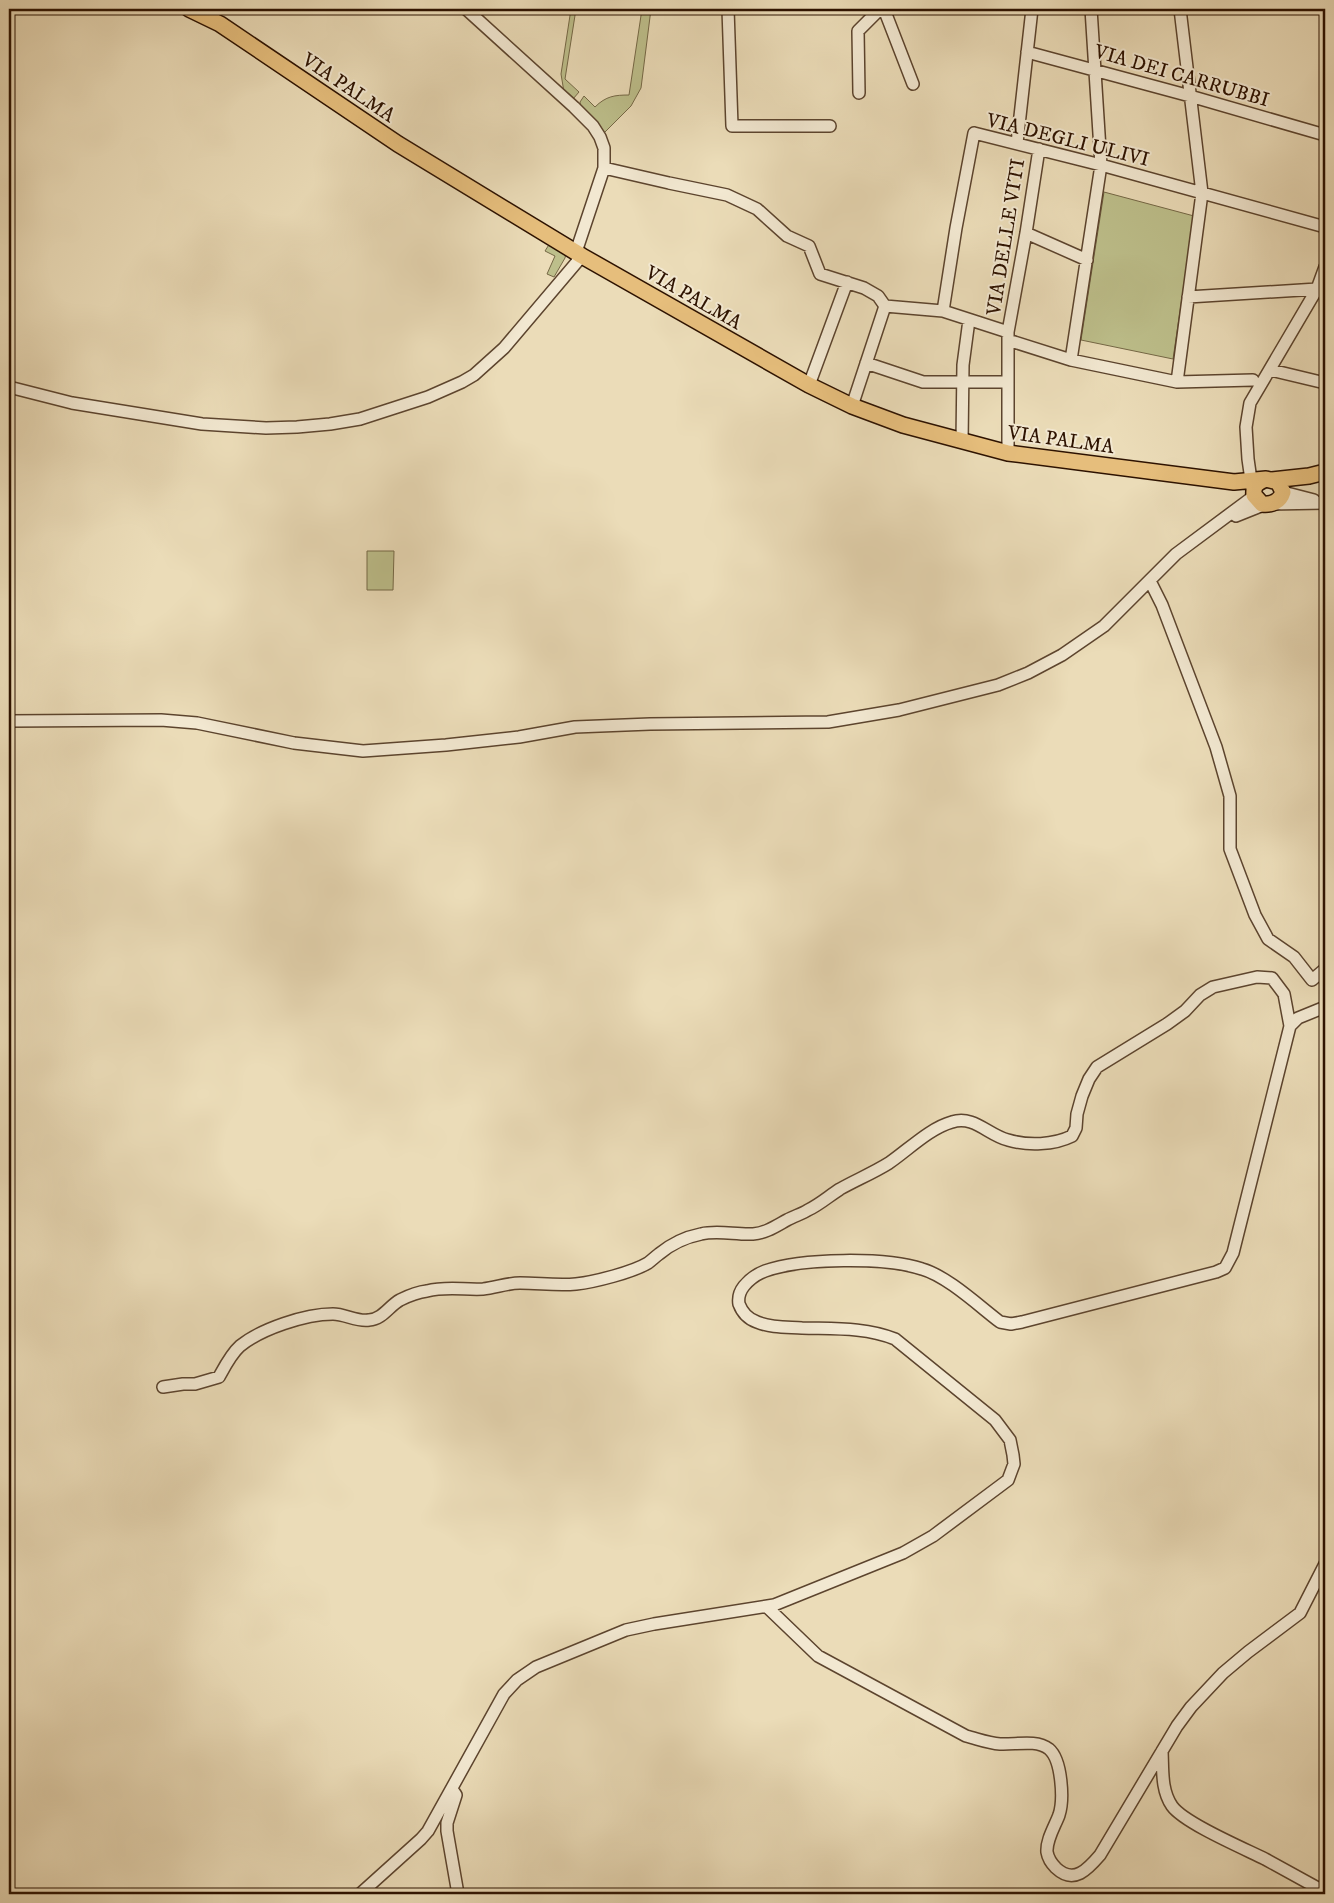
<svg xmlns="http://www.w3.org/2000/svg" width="1334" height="1903" font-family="'IM FELL DW Pica',serif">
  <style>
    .green { fill: #bdbf8b; stroke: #756846 }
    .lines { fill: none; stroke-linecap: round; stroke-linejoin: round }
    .minor-casing { stroke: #5c442e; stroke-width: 14 }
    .major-casing { stroke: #2d1200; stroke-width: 18 }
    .minor { stroke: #f2e8d1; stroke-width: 11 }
    .major { stroke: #e6be7c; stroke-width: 15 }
    .labels { text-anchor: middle; stroke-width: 4; stroke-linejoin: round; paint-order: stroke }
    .street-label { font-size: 20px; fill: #2d1200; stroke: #f2e8d1 }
  </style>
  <rect width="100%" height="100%" fill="#ebdcb8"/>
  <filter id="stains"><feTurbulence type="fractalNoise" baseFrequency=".004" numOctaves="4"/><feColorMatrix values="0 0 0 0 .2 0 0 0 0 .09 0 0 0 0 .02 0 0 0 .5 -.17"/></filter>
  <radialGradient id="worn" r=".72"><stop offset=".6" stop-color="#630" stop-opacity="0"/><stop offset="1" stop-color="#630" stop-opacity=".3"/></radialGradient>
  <path class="green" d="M571,9H576L565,79L579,92L573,99L564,92L561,74Z
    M642,9H651L641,88L631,106L604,133L581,108L580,102L584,96L595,107C606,96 615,95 629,95Z
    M1104,192L1194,216L1173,359L1081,340Z
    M550,243L566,253L565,258L554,277L547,274L555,256L545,251Z
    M367,551H394L393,590H367Z"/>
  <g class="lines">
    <defs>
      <path id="minor" d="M466,9L574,107L593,126L600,137L604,148V168L576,252
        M728,9L732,126H830
        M884,9L913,84
        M1323,9H1325
        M1027,52L1190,96L1325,135
        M859,93L858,31L880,9
        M1017,143L1032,9
        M604,168L669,183L727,195L757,209L787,236L809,246L820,274L864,288L878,296L885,306
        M1026,233L1087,260
        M1188,297L1317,289
        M885,306L943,311L1008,332V340L1071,360L1177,382L1253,380
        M943,311L956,228L974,133L1101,165L1325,227
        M1008,332L1026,233L1039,149
        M1008,340V453
        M1071,360L1101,165L1091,9
        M866,363L923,382H1008
        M1271,370L1325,383
        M1177,382L1202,193L1180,9
        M809,385L847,282
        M9,387L72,403L202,424L266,428L297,427L330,424L360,419L428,397L462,382L474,375L504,348L582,256
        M852,406L885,306
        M962,442L963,365L969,320
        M1252,487L1248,459L1246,427L1250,403L1317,289L1325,267
        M1283,492L1314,500
        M1270,504L1325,503
        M1236,516L1266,504
        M1150,581L1162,605L1216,747L1230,796V849L1255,915L1268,939L1294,957L1312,980L1325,969
        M9,721L161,720L197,723L294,743L363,751L446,745L519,737L575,727L650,724L828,722L899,710L998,685L1028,673L1062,655L1104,626L1176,554L1254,496
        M163,1387L183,1384H195L219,1377C225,1366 231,1354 240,1346C261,1329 305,1314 333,1314C345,1314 357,1322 369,1320C383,1319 389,1306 400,1300C408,1296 418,1292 427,1291C446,1286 464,1290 483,1289C495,1288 507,1283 520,1283C539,1283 557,1286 576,1284C595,1282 633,1272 648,1263C652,1260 655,1257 659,1254C671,1244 686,1237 701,1234C718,1230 736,1235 753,1234C766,1233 776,1226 787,1220C794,1216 802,1214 808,1210C819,1205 829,1196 840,1189C856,1180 873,1173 889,1163C908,1150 930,1128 952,1122C974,1115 988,1135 1008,1140C1028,1146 1054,1145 1072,1136L1076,1128L1077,1114L1082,1096L1089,1079L1097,1067L1167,1024L1185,1011L1200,995L1213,987L1257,977L1272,978L1284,994L1290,1026
        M767,1607L818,1656L966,1736C978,1739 988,1743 1000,1744C1015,1745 1036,1739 1049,1749C1062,1760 1064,1800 1059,1815C1055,1826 1046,1840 1047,1852C1048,1858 1052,1864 1056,1868C1074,1885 1088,1869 1100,1855L1177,1726L1191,1707L1223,1673L1248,1652L1300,1613L1325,1564
        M1162,1751C1163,1770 1161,1790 1172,1806C1184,1823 1245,1849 1265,1859C1285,1870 1305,1881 1325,1892
        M452,1789L456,1795L447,1823V1831L458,1894
        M360,1894L421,1839L428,1831L504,1694L517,1680L536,1667L626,1630L654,1624L774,1605L903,1553L933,1536L1008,1480L1014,1464L1013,1455L1010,1440L995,1420L895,1339C865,1327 833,1329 802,1328C787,1327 771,1328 757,1322C748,1319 742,1312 739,1304C738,1298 740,1291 744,1286C749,1280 757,1274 765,1271C801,1258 886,1257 922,1269C947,1276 979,1306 1000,1322L1011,1324L1022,1322L1216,1272L1225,1268L1233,1253L1290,1026L1298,1018L1325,1007"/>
      <path id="major" d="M189,9L220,24L398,144L582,256L809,385L852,406L903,425L1008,453L1234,482L1266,479
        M1266,479L1278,482L1283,492C1280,502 1272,505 1262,504L1254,495C1253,485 1257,483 1266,479Z
        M1272,480L1309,476L1325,472"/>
    </defs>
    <use href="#minor" class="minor-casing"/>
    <use href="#major" class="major-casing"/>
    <use href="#minor" class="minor"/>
    <use href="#major" class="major"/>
  </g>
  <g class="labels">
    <g class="street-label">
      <text transform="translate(1182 75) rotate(16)" y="7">VIA DEI CARRUBBI</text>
      <text transform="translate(349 87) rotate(34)" y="7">VIA PALMA</text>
      <text transform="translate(1068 139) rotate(14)" y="7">VIA DEGLI ULIVI</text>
      <text transform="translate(1005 237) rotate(-81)" y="7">VIA DELLE VITI</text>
      <text transform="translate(694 297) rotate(30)" y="7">VIA PALMA</text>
      <text transform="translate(1061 439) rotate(8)" y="7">VIA PALMA</text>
    </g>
  </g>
  <rect width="1334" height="1903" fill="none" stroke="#ebdcb8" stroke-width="30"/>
  <rect x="10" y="10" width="1314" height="1883" fill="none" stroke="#2d1200" stroke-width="2.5"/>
  <rect x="15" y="15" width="1304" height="1873" fill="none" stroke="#2d1200"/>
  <rect width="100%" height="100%" filter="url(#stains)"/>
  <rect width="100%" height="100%" fill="url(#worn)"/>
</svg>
